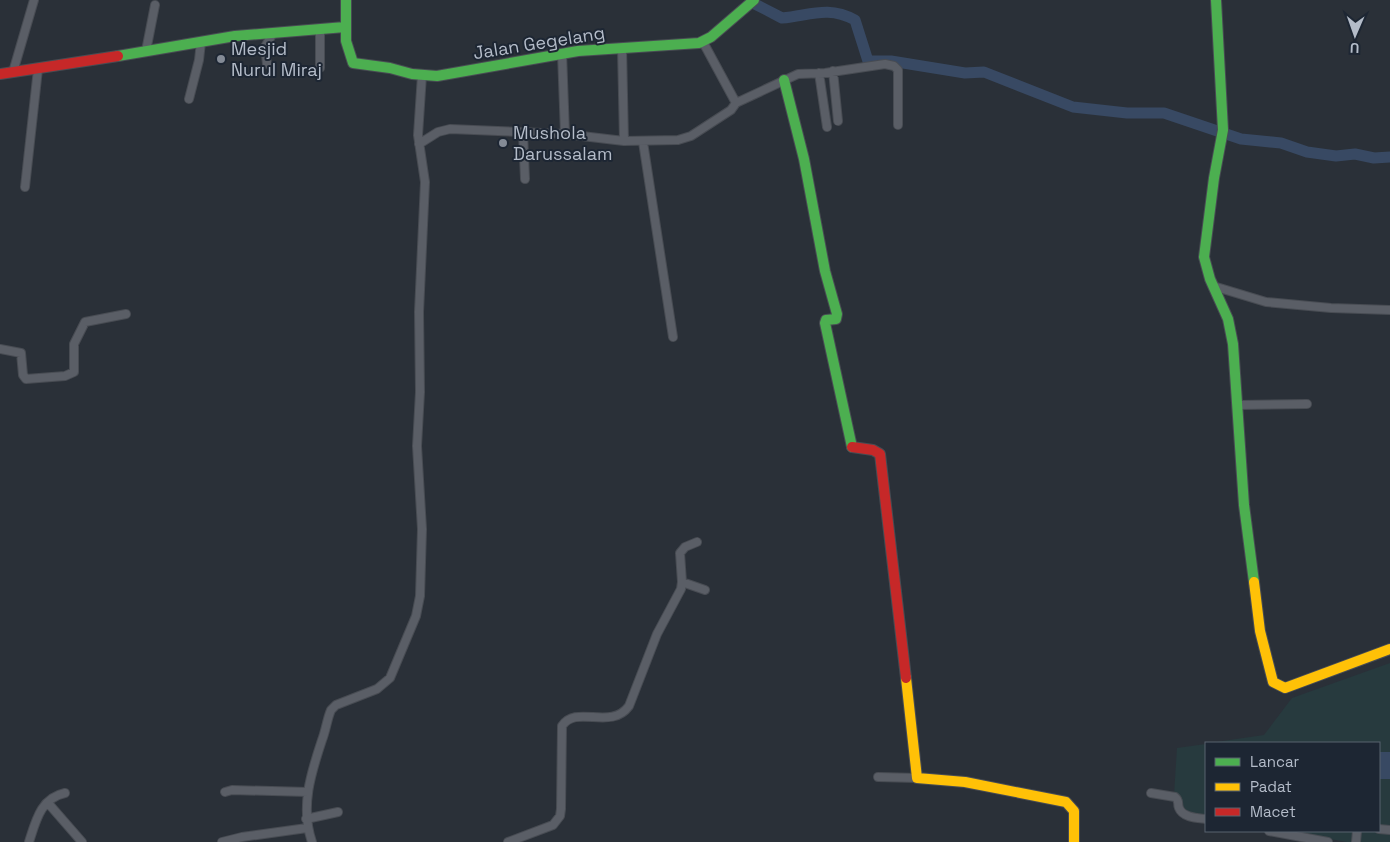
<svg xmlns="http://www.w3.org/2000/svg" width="1390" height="842" font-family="'Space Grotesk',sans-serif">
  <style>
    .green { fill: #273a3e }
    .water { fill: #384963 }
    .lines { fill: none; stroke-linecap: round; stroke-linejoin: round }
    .river { stroke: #384963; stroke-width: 11 }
    .street-casing { stroke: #484c53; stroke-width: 10 }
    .fast-casing { stroke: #484c53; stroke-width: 12 }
    .slow-casing { stroke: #484c53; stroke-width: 12 }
    .jam-casing { stroke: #484c53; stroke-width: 12 }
    .street { stroke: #5a5e66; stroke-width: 8 }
    .fast { stroke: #4caf50; stroke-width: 10 }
    .slow { stroke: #ffc107; stroke-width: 10 }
    .jam { stroke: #c62828; stroke-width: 10 }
    .poi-dot { fill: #848b96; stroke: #1d2633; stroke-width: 2 }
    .labels { text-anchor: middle; stroke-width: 4; stroke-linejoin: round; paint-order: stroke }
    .street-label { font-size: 18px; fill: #b4bcc9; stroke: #1d2633 }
    .poi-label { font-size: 18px; fill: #b4bcc9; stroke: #1d2633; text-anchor: start }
  </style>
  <rect width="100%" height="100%" fill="#2a3038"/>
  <path class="green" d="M1390,663V842H1347L1284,831H1379V743H1209L1264,735L1292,698Z
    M1206,744V817L1189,814L1174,795L1177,748Z"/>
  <path class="water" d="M1379,752H1390V779H1379Z"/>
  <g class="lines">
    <path class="river" d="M755,4L782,18C809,16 827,5 855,20L868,61H891L965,73L984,72L1073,107L1127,113H1164L1241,139L1281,143L1307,152L1336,156L1355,154L1374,158L1390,157"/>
    <defs>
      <path id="street" d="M703,42L736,103
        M622,48L624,141
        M146,51L155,5
        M562,53L565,134
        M267,64L265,47L273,33
        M320,68V29
        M833,71L838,121
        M13,72L34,0
        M819,73L827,127
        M189,99L199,60L201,42
        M523,133L525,179
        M643,142L673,337
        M419,144L438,132L450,129L565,134L624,141L678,140L691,136L731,110L736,103L798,74L825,73L885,64L894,66L898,70V125
        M25,187L38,69
        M1213,286L1266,302L1331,308L1390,310
        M0,349L21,353L23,375L26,379L65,376L74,372V344L85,322L126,314
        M1238,405L1307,404
        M682,582L705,590
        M878,777L917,778
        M225,792L232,790L308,792
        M1151,793L1175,797C1180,801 1177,803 1179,808C1183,818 1198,818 1206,819
        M48,803L82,842
        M306,819L338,812
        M1379,829L1390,830
        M1269,831L1328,842
        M29,842C36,820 41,798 65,793
        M222,842L242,837L307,828
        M312,842C300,807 311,773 322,740C326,730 327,719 331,710L336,705L377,689L390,678L416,616L420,596L422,529L417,446L420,392L419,312L425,182L418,135L422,75
        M508,842L553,825L560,816L561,809L562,726C576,704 611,731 629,706L657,634L681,589L682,582L680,553L685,547L697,542
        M1356,842L1357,831"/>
      <path id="fast" d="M346,0V41L353,63L390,68L412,74L437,76L578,51L699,43L711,37L754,0
        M1216,0L1223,130L1214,178L1204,257L1210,279L1228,319L1233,344L1244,505L1254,582
        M118,56L235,36L345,27
        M784,80L804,159L825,271L837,314L836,319L826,320L825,323L852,447"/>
      <path id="slow" d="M1254,582L1260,631L1273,682L1285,688L1390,649
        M906,678L917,778L965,782L1066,802L1074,811V842"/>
      <path id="jam" d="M0,74L118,56
        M852,447L873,450L880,454L906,678"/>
    </defs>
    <use href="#street" class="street-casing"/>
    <use href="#fast" class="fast-casing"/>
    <use href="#slow" class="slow-casing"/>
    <use href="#jam" class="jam-casing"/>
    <use href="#street" class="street"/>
    <use href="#fast" class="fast"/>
    <use href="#slow" class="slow"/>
    <use href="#jam" class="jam"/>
  </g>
  <g class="poi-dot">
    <circle cx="221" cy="59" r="5"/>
    <circle cx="503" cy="143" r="5"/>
  </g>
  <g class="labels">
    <g class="street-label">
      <text transform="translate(539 43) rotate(-9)" y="6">Jalan Gegelang</text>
    </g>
    <g class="poi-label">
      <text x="231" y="55">Mesjid<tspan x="231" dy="21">Nurul Miraj</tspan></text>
      <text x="513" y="139">Mushola<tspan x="513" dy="21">Darussalam</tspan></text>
    </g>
  </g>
  <rect x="1205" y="742" width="175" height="90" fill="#1d2633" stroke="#59626f"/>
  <rect x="1215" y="758" width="25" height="8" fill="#4caf50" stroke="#59626f"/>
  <text x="1250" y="767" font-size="15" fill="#b4bcc9">Lancar</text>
  <rect x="1215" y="783" width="25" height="8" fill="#ffc107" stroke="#59626f"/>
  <text x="1250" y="792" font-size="15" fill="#b4bcc9">Padat</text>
  <rect x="1215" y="808" width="25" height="8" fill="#c62828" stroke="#59626f"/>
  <text x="1250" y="817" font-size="15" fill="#b4bcc9">Macet</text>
  <g transform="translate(1355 35) rotate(182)" stroke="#1d2633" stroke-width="4" paint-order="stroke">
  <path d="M0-4L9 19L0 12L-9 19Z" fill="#b4bcc9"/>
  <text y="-8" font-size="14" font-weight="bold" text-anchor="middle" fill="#b4bcc9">U</text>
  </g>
</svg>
